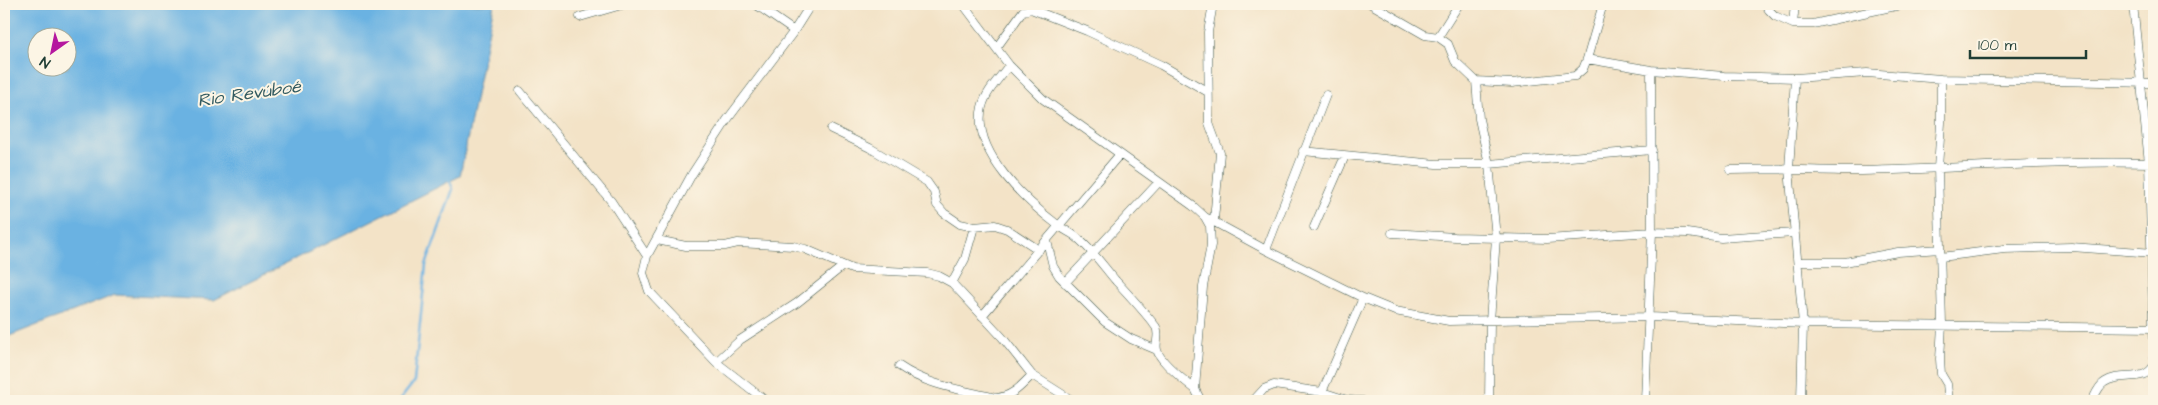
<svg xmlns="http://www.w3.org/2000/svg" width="2158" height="405" font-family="'Architects Daughter',sans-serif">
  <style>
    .water { fill: #6bb2e2; stroke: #45788b; fill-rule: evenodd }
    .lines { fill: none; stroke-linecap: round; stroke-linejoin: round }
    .stream { stroke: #6bb2e2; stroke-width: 2.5 }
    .street-casing { stroke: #3f564a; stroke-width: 9 }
    .street { stroke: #fff; stroke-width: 8 }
    .labels { text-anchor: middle; stroke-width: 4; stroke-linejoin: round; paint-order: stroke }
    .water-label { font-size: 18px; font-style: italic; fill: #325a60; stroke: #fcf5e5 }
  </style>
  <rect width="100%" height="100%" fill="#fcf5e5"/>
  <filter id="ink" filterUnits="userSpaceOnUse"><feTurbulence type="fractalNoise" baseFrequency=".02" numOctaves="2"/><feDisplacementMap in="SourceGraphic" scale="10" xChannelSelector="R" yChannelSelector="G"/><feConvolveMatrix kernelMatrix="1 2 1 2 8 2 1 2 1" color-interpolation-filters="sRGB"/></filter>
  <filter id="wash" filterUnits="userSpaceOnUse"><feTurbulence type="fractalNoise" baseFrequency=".0096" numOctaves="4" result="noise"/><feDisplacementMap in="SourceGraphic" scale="20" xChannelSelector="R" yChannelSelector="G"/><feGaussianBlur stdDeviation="1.12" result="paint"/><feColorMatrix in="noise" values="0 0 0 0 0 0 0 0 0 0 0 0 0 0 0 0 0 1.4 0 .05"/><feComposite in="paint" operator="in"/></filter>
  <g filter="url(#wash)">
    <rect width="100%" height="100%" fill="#f3e3c7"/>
    <path class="water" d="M4,4H494L460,176L214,300L115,295L4,338ZM38,38H68V68H38Z"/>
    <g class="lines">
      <path class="stream" d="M399,401L414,382L426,265L453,189L449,179"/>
    </g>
  </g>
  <g filter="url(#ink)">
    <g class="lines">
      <defs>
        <path id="street" d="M755,4L794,31
          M963,4L1009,65L1043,99L1193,206L1205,217L1210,226L1211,245L1203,287L1195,389L1201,401
          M1213,4L1208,32L1209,123L1220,153L1214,220
          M1371,4L1425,35L1438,37L1448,44L1455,61L1476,81L1479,119L1489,164L1496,238L1490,321L1489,401
          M1765,4L1769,10L1775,16L1793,24H1813L1905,4
          M2133,4L2149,163L2154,356
          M580,17L625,4
          M1793,24L1795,4
          M1438,37L1459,4
          M997,47L1023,11L1031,9L1087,31L1161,65L1208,92
          M1587,59L1651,70L1724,76L1795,78L1867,73L1941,79L2154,83
          M1009,65C1000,78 986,91 982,107C971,152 1027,202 1059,226C1064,230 1070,232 1075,236C1092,249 1103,266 1116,281C1130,296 1144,311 1156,327C1160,335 1155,342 1157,350C1160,362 1186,382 1195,389
          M1795,78L1789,169L1803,324L1801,401
          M1941,79V123L1938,168L1942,325L1940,359L1941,374L1947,384L1949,401
          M1476,81L1512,83L1575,76L1583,69L1587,59L1603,4
          M520,91L611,201L647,256
          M831,129L870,148L927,182L934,192L937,205L944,213L960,224L974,227L995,225L1007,229L1039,250
          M1303,151L1436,164H1489L1652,150
          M1730,170C1774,168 1818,171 1862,171C1960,169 2057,160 2154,163
          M1205,217L1266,250L1363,298L1395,311L1449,321L1650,317L1803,324L2154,328
          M1314,227L1345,156
          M1392,233L1455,237L1547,239L1652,232L1687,233L1721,238L1794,233
          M657,240L686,246H725L738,243L793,246L805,249L852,269L927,273L939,276L952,283L1002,337L1032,375L1073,401
          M1047,241L1053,266L1059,276L1105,322L1131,339L1157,350
          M1266,250L1326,95
          M1941,257L2004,249L2071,247L2154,253
          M1798,262H1845L1898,252L1940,249
          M952,283L965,259L974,227
          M1065,283L1159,182
          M982,316L1120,154
          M716,362L740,340L797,303L843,266
          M899,366C928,386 963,390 996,398C1012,397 1021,386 1032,375
          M1322,392L1363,298
          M766,401L716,362L649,291L643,273L647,256L692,174L727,120L794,31L811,4
          M1253,401L1264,389L1274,385L1322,392L1347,400L1363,401
          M1645,401L1652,232L1651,70
          M2092,401C2095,395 2099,385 2105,382C2121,371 2144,384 2154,365"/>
      </defs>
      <use href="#street" class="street-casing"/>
      <use href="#street" class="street"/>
    </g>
  </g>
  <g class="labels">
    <g class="water-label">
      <text transform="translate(249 93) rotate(-8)" y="6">Rio Revúboé</text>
    </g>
  </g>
  <rect width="2158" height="405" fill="none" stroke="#fcf5e5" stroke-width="20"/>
  <g transform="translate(52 52) rotate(213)"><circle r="24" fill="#fcf5e5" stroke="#a4ab9e"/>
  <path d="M0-4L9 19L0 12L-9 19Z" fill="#b5179e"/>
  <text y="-8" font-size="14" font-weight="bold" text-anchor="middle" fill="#1f3d34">N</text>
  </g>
  <path d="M1970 50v8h116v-8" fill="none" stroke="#1f3d34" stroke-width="2.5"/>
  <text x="1978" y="50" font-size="15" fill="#1f3d34" stroke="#fcf5e5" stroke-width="4" paint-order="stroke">100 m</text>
</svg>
